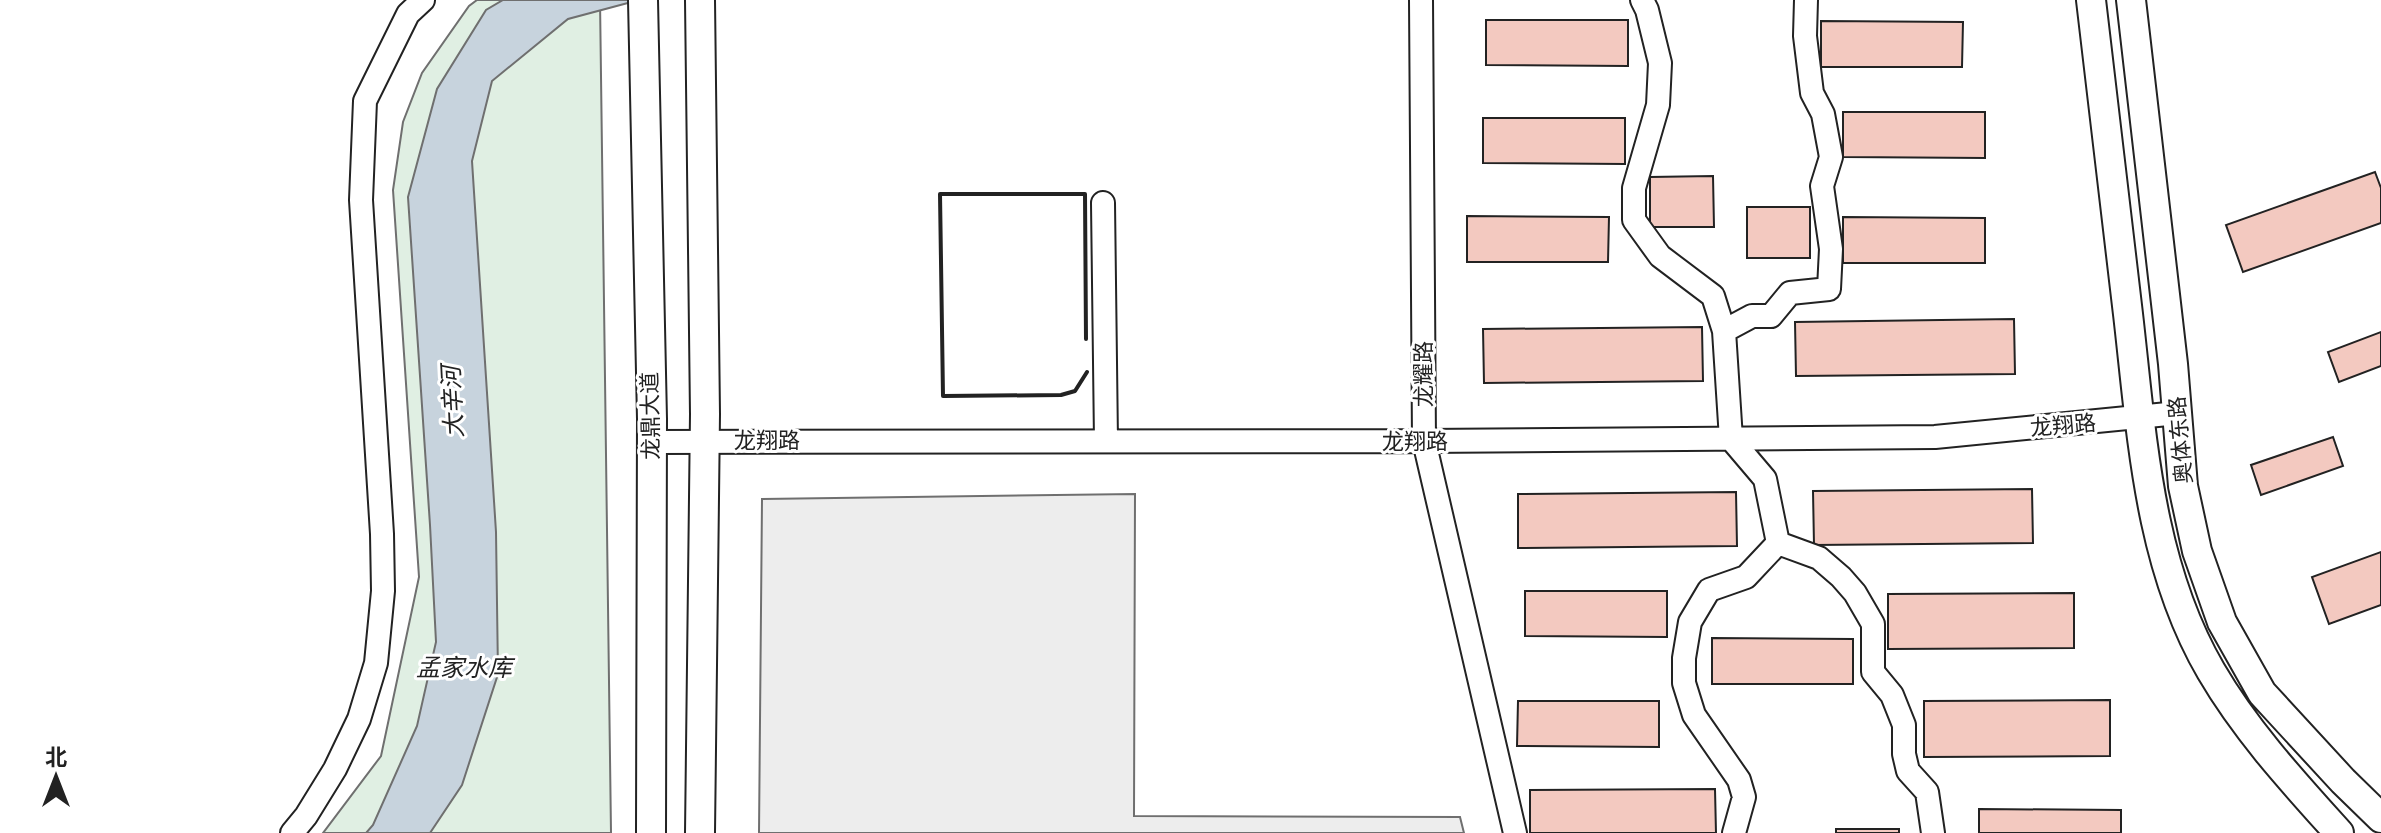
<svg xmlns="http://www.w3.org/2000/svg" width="2381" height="833" font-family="'DM Sans','Noto Sans SC',sans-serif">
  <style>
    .green { fill: #e0efe3; stroke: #6f6f6f; stroke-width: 2 }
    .parking { fill: #ededed; stroke: #6f6f6f; stroke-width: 2 }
    .water { fill: #c7d3dd; stroke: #6f6f6f; stroke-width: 2 }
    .building { fill: #f3c9c0; stroke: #222; stroke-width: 2 }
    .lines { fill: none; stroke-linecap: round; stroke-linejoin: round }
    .minor-casing { stroke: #222; stroke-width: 26 }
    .major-casing { stroke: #222; stroke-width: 32 }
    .minor { stroke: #fff; stroke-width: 22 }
    .major { stroke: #fff; stroke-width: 28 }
    .wall { stroke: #222; stroke-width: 4 }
    .labels { text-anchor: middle; stroke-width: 6; stroke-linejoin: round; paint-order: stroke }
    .street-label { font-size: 22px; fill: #222; stroke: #fff }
    .water-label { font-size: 24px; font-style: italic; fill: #222; stroke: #fff }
  </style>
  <rect width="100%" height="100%" fill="#fff"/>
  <path class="green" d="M477,0H600L611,833H323L381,756L419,577L393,190L403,122L422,73L469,6Z"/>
  <path class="parking" d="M1135,494L1134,816L1460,817L1464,833H759L762,499Z"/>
  <path class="water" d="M503,0H639L568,19L492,81L472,161L496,532L498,674L462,785L430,833H366L373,825L417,726L436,642L430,525L408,197L437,89L486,10Z"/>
  <path class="building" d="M1486,20H1628V66L1486,65Z
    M1821,21L1963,22L1962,67H1821Z
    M1843,112H1985V158L1843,157Z
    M1483,118H1625V164L1483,163Z
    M2375,172L2381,188V223L2243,272L2226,225Z
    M1713,176L1714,227H1650V177Z
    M1747,207H1810V258H1747Z
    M1467,216L1609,217L1608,262H1467Z
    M1843,217L1985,218V263H1843Z
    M2014,319L2015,374L1796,376L1795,322Z
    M1702,327L1703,381L1484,383L1483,329Z
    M2381,332V366L2339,382L2328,352Z
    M2333,437L2343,466L2261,495L2251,465Z
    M2032,489L2033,543L1814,545L1813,491Z
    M1736,492L1737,546L1518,548V494Z
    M2381,552V605L2329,624L2312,577Z
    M1525,591H1667V637L1525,636Z
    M2074,593V648L1888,649V594Z
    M1712,638L1853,639V684H1712Z
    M2110,700V756L1924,757V701Z
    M1518,701H1659V747L1517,746Z
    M1715,789L1716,833H1530V790Z
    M1979,809L2121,810V833H1979Z
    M1836,829H1899V833H1836Z"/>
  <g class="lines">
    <defs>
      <path id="minor" d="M1421,0L1424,441L1515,833
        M1642,0L1647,10L1660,63L1658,105L1634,188V220L1660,256L1713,296L1724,331L1731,439L1765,479L1778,543L1746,577L1709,590L1690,622L1684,658V683L1694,715L1739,780L1744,797L1734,833
        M1103,203L1106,441
        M1724,331L1752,316H1771L1790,293L1829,289L1831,249L1822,186L1831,157L1823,114L1812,93L1805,36L1806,0
        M652,442L1424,441L1935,437L2178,413
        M1778,543L1819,558L1841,577L1855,593L1873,624V672L1892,695L1904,725V754L1908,771L1927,792L1933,833
        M292,833L306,816L335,769L359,719L376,663L383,591L382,534L361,200L365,101L408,14L423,0"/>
      <path id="major" d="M643,0L652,419L651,833
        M2091,0C2103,105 2116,209 2128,314C2142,435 2148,563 2211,671C2246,731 2293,782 2339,833
        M2131,0L2173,364L2183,486L2197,551L2222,622L2262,693L2343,781L2381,818
        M700,833L705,414L700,0"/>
    </defs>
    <use href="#minor" class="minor-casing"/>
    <use href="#major" class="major-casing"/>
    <use href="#minor" class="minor"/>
    <use href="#major" class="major"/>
    <path class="wall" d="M1086,339L1085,194H940L943,396L1061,395L1075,391L1087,372"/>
  </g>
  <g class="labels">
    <g class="street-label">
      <text transform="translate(1423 374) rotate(-90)" y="8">龙耀路</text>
      <text transform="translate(650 416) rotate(-91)" y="8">龙鼎大道</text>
      <text transform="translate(2063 425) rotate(-5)" y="8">龙翔路</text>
      <text x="767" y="448">龙翔路</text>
      <text transform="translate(2180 440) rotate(-95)" y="8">奥体东路</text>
      <text x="1415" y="449">龙翔路</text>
    </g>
    <g class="water-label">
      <text transform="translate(453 402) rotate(-93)" y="8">大辛河</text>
      <text x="464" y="676">孟家水库</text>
    </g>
  </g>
  <g transform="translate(56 777)" stroke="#ffffff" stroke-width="6" paint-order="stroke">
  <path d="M0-6L14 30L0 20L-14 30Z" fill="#222222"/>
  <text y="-12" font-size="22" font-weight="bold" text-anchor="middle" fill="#222222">北</text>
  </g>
</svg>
